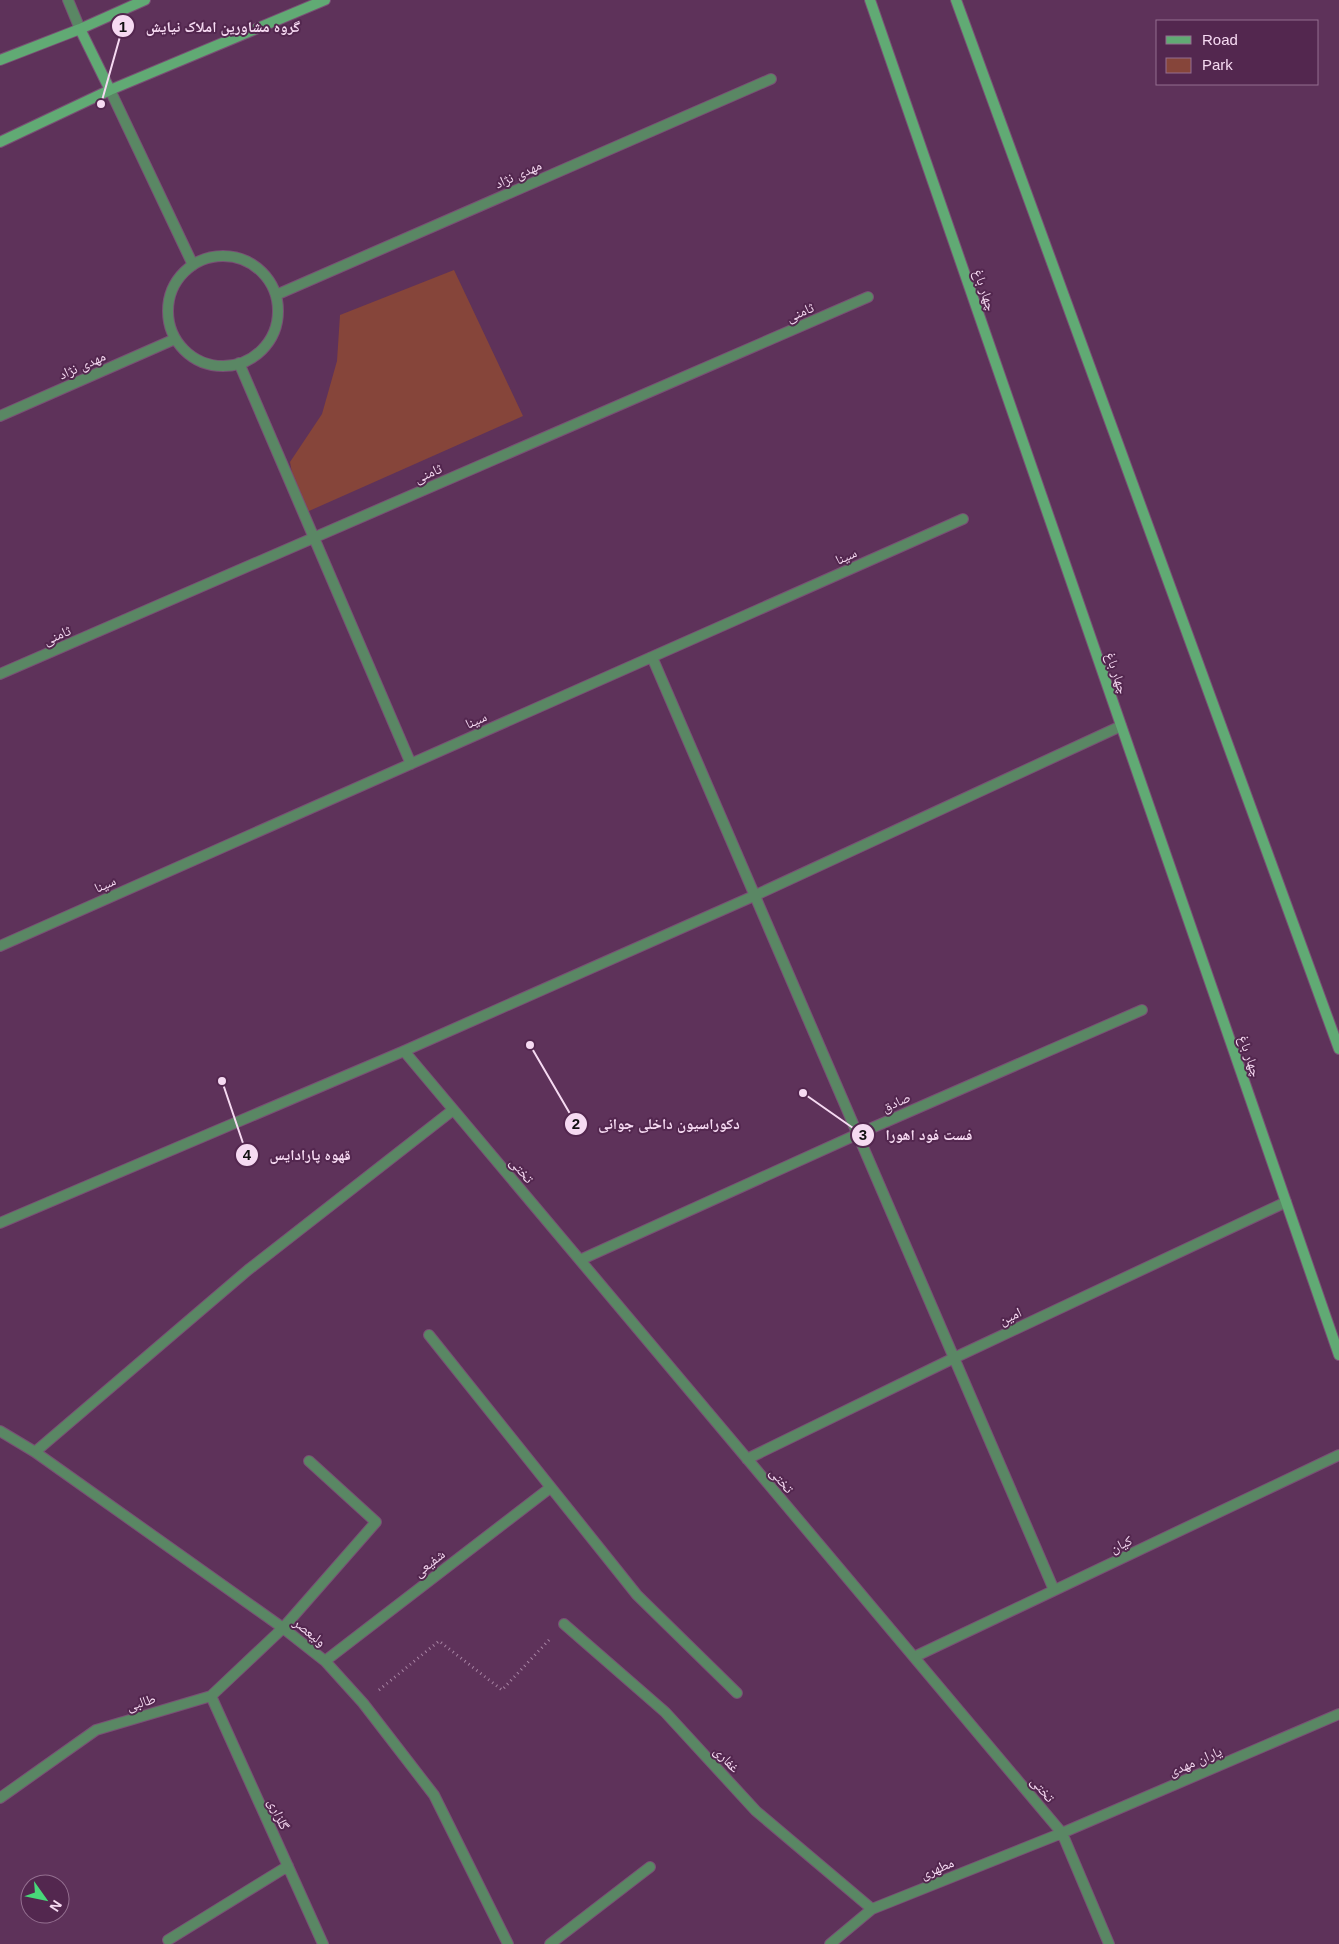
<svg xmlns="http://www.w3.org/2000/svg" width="1339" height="1944" font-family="Helvetica,'Noto Naskh Arabic',sans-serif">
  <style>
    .green { fill: #86453a }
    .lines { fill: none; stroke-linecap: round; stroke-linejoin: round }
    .street-casing { stroke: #795075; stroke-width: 12 }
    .secondary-casing { stroke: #795075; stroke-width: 12 }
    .path { stroke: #a985a5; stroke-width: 3; stroke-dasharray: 1 4; stroke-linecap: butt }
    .street { stroke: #5a8764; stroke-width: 10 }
    .secondary { stroke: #61aa74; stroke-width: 10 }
    .labels { text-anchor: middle; stroke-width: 4; stroke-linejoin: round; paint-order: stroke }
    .street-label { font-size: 14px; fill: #f6daf2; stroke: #53274f }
    .leader { fill: none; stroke: #f6daf2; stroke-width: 2 }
    .callout-dot { fill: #f6daf2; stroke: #53274f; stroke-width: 2 }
    .mark-label { font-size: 15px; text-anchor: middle; font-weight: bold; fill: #111 }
    .callout-label { font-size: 15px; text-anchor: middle; font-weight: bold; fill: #f6daf2; stroke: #53274f; stroke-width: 4; stroke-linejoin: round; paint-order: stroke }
  </style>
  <rect width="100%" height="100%" fill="#5e325a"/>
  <path class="green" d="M454,270L523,416L300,515L290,462L322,414L337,361L340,315Z"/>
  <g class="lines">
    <defs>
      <path id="street" d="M68,0L80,29
        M110,90L193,265
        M168 311a55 55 0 1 1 110 0a55 55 0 1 1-110 0Z
        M276,295L771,79
        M239,363L411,764
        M0,416L175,339
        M652,657L1054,1590
        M0,674L868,297
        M0,946L963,519
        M404,1051L1062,1833L1109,1944
        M0,1223L404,1051L756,895L1121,726
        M580,1260L858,1134L1142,1010
        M429,1335L637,1595L737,1693
        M0,1431L35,1452L283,1628L325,1661L363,1703L434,1795L508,1944
        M35,1452L248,1270L453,1110
        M747,1459L954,1358L1286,1202
        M564,1624L665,1712L756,1811L872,1909
        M914,1657L1339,1455
        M325,1661L550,1488
        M211,1696L323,1944
        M0,1798L96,1730L211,1696L283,1628L376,1522L309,1461
        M168,1940L288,1866
        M550,1944L650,1867
        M830,1944L872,1909L1062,1833L1339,1714"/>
      <path id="secondary" d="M870,0L1339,1355
        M956,0L1339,1049
        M80,29L110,90
        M0,60L80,29L145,0
        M0,142L110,90L325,0"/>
    </defs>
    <use href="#street" class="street-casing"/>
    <use href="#secondary" class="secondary-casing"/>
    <path class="path" d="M379,1690L439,1641L502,1690L549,1640"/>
    <use href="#street" class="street"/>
    <use href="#secondary" class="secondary"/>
  </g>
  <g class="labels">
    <g class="street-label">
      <text transform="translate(518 174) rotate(-24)" y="5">مهدی نژاد</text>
      <text transform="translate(985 290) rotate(71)" y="5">چهار باغ</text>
      <text transform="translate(800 312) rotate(-23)" y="5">ثامنی</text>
      <text transform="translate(82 365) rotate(-24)" y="5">مهدی نژاد</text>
      <text transform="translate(428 473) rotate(-23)" y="5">ثامنی</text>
      <text transform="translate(846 556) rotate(-24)" y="5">سینا</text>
      <text transform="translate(57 635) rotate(-23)" y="5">ثامنی</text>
      <text transform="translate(1117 673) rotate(71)" y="5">چهار باغ</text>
      <text transform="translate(476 720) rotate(-24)" y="5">سینا</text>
      <text transform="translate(105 884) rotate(-24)" y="5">سینا</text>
      <text transform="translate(1250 1056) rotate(71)" y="5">چهار باغ</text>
      <text transform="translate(896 1102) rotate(-24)" y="5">صادق</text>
      <text transform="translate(522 1170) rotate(50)" y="5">تختی</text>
      <text transform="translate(1010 1316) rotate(-25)" y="5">امین</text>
      <text transform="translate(782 1480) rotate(50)" y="5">تختی</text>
      <text transform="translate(1121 1544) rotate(-25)" y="5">کیان</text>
      <text transform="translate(429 1563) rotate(-38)" y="5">شفیعی</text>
      <text transform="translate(310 1632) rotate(39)" y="5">ولیعصر</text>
      <text transform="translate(141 1702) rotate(-17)" y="5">طالبی</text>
      <text transform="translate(727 1759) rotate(47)" y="5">غفاری</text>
      <text transform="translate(1195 1761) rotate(-23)" y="5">یاران مهدی</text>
      <text transform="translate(1043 1789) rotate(50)" y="5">تختی</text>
      <text transform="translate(279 1814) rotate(66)" y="5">گلزاری</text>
      <text transform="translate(937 1868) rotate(-22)" y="5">مطهری</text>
    </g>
  </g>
  <path class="leader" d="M101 104L123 26M530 1045L576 1124M803 1093L863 1135M222 1081L247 1155"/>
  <g class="callout-dot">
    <circle cx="101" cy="104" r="5"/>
    <circle cx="530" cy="1045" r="5"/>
    <circle cx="803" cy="1093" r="5"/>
    <circle cx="222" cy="1081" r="5"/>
    <circle cx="123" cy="26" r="12"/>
    <circle cx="576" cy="1124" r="12"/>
    <circle cx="863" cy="1135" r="12"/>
    <circle cx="247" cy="1155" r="12"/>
  </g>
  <g class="mark-label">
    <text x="123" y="32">1</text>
    <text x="576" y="1129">2</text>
    <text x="863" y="1140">3</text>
    <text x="247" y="1160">4</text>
  </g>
  <g class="callout-label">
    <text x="223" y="32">گروه مشاورین املاک نیایش</text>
    <text x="669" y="1129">دکوراسیون داخلی جوانی</text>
    <text x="929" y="1140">فست فود اهورا</text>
    <text x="310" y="1160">قهوه پارادایس</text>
  </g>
  <rect x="1156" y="20" width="162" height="65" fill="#53274f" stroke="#946f90"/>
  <rect x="1166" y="36" width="25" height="8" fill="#61aa74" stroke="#946f90"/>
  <text x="1202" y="45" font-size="15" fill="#f6daf2">Road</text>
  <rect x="1166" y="58" width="25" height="15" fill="#86453a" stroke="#946f90"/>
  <text x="1202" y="70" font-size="15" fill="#f6daf2">Park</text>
  <g transform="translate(45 1899) rotate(123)"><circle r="24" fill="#53274f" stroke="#946f90"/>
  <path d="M0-4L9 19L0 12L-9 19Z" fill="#48d779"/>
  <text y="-8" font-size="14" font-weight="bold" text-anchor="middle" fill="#f6daf2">N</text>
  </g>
</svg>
